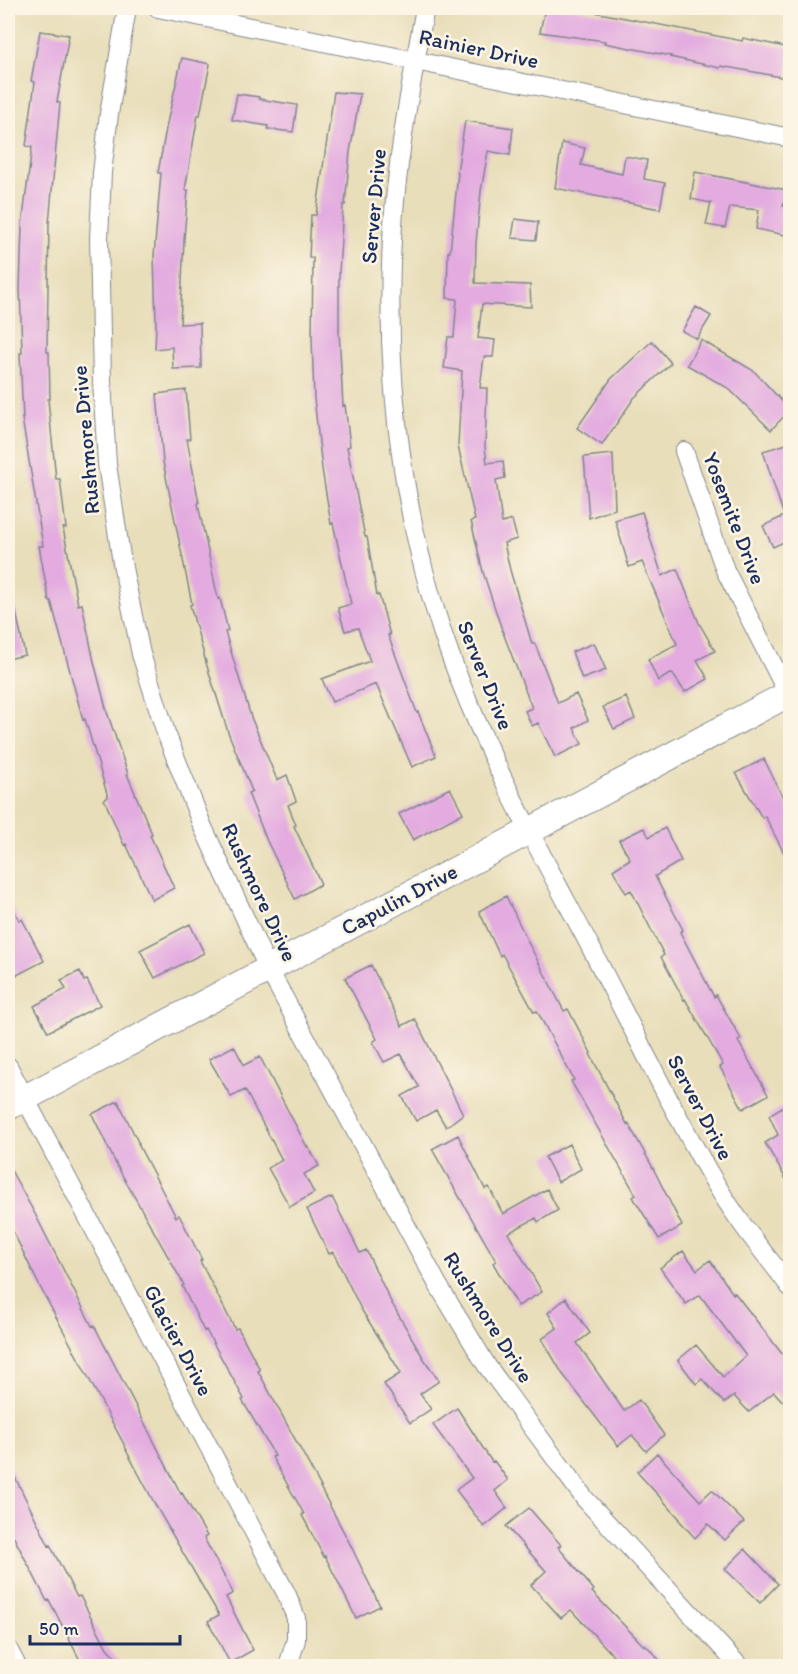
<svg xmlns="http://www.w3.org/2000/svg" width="798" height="1674" font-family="Itim,sans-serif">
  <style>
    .building { fill: #e3abe0 }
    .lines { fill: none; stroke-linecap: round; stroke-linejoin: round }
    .street-casing { stroke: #82868c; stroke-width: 20 }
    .secondary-casing { stroke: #82868c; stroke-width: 28 }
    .street { stroke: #fff; stroke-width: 18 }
    .secondary { stroke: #fff; stroke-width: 26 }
    .labels { text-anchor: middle; stroke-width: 5; stroke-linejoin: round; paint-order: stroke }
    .street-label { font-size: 22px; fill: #1b2f5e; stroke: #fcf5e5 }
  </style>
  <rect width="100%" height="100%" fill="#fcf5e5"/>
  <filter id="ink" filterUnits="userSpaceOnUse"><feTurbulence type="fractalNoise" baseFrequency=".0167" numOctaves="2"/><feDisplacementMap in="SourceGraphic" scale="12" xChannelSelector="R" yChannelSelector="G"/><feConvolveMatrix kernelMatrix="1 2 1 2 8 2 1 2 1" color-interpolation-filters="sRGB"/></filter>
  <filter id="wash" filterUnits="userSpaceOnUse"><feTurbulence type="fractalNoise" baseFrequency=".008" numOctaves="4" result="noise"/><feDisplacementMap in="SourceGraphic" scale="24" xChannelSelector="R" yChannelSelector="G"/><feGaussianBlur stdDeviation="1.35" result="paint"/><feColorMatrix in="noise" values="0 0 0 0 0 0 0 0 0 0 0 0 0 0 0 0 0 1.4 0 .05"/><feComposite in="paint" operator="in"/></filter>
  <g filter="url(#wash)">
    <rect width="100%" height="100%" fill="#e8deba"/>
    <g id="blocks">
      <path class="building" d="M545,8H574L742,41L743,38L790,48L787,78L721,66L720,68L670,57L671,56L604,43L605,41L540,32Z
        M40,31L69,35L57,102L60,103L49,223L47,352H49L50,399H48L56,479H60L66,528H63L78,605L82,604L94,662L107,712L128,774H127L152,834L150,835L174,888L152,900L126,844L124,845L104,799L108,797L85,719L83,720L51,601H49L39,546H43L22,418H23L20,353H22L20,288L22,225L32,147L26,146L35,82L31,81Z
        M182,58L210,64L200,115H198L185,190H188L184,239L180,324L200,323L201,368L173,369L172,347L155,349L156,324L154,256L161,173H158L167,123Z
        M334,92L360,94L350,152L345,205H343L339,273V331L343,406L345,405L350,446L347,447L365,537H367L377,596L379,595L390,635H388L417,713L418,712L436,756L412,767L376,684L332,702L322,679L370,661L358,628L345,631L338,608L351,604L333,523L331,524L322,469L314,398L312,338L313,258H309L311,215H316Z
        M237,94L259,97V99L297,105L293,132L268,129V126L232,120Z
        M465,121L513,128L510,155L488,151L481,191L476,243L475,283L530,285L531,307L482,304L478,338L495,340L493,357H484L480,388H487L485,447L487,463L503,461L505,478L496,480L502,523L512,520L517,539L504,543L510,570L532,644H535L558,703L576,694L588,720L574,728L582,744L555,757L538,723L532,726L525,711L532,708L502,630L483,572L471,521L475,520L458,446L462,371L444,368L448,337H454L457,299L447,298L448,252H450L458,173L457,172Z
        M562,143L585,148L581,165L622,174L625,156L647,160L644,179L665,183L660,209L555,188Z
        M695,172L787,190L783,206L790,208V236L756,229L759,210L730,207L725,228L706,225L711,203L691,199Z
        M515,219L538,222L536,240L512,238Z
        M696,307L711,316L697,339L682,331Z
        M701,340L754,371L790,410L771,430L728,388L687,365Z
        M652,341L671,363L634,398L602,445L577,428L611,379Z
        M186,390L190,439H187L199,503L198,504L218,599L220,598L228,631L225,632L251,717L277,780L287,775L296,801L288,805L296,825L294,826L321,884L295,899L267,841L248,793L252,791L228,732L207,666L190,605L192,604L163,462L157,394Z
        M790,443V539L773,547L763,526L784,516L763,451Z
        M613,454L615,509L589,518L584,457Z
        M642,512L662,576L677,569L699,623L715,651L697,660L708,679L685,692L672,673L658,681L648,659L677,644L642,562L629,567L615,520Z
        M15,607L25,655L8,659V608Z
        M594,643L606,670L582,679L572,652Z
        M626,697L635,719L614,729L603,707Z
        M764,759L790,812V865L765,816L762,818L736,773Z
        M450,788L463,813L413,840L399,814Z
        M644,828L649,837L665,828L681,861L655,876L683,930L680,932L714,997L716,995L741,1039L738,1041L768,1095L743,1109L720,1067L723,1065L685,999L684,1000L661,957L664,955L631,890L626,893L613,870L630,859L619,840Z
        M506,896L530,946L564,1011L568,1009L591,1053L590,1054L627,1124L628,1123L653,1168L682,1226L659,1239L633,1197L636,1195L571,1081L574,1080L537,1011L534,1012L502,954L500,956L479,911Z
        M8,899L19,920L22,919L44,961L17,975L8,957Z
        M190,924L204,953L155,978L140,950Z
        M371,965L402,1026L415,1019L463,1114L446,1127L436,1110L416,1121L402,1096L419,1087L401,1054L384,1062L373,1042L377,1039L345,978Z
        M80,971L84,981L87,980L100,1005L48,1032L34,1006L66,989L61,980Z
        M234,1046L244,1065L260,1057L307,1147L308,1146L319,1166L304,1174L314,1193L290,1207L268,1168L282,1160L245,1090L231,1097L209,1059Z
        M118,1101L139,1144H138L176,1217L179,1215L202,1260L200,1261L235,1329L238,1328L260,1370L258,1371L321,1487H320L349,1542L380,1606L356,1618L325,1556L324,1557L302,1515L304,1514L272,1457L275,1456L242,1400L244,1399L206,1330L204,1331L182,1286L184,1285L116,1164L92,1114Z
        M790,1102V1186L765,1143L778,1135L769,1115Z
        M458,1135L485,1189L489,1187L503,1214L547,1189L558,1210L538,1222L536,1218L508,1233L542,1292L518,1306L493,1263L496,1261L432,1149Z
        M569,1144L581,1169L558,1182L545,1157Z
        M8,1165L35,1214L92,1326L94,1325L181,1494L182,1493L207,1536L204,1538L233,1593L226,1597L253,1650L230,1663L208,1621L219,1615L157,1508L126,1450H127L39,1285L8,1221Z
        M332,1197L360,1253L366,1250L391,1302L424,1359L439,1381L420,1394L431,1409L410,1423L384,1384L401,1373L361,1309L333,1252L329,1254L307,1209Z
        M683,1251L697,1270L710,1260L733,1294L734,1292L790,1364V1409L774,1392L749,1412L734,1396L724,1403L702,1379L696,1384L678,1360L696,1345L723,1377L746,1356L700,1295L686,1304L660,1268Z
        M566,1298L590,1333L577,1343L624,1411L639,1400L664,1435L646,1451L632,1435L618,1446L562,1373L542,1339L557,1328L548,1313Z
        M457,1408L492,1462L494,1461L508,1480L495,1491L507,1508L484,1527L456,1490L472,1478L433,1425Z
        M657,1453L700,1501L712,1490L744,1522L725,1540L708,1524L695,1538L679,1520L680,1519L637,1472Z
        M8,1463L49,1546L50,1545L77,1597L80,1596L107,1648L124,1666H83L49,1600L47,1601L8,1526Z
        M529,1508L561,1545L558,1547L594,1590L592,1592L644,1646L645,1644L665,1666H623L571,1610L561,1618L531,1585L546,1571L506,1526Z
        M745,1549L778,1584L760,1603L725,1569Z"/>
    </g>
  </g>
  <g filter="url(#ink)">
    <use href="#blocks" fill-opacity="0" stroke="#82868c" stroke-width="1.5"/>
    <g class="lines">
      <defs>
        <path id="street" d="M127,8L109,114L102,173L99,238L102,381L107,464L122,563L141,654L166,733L202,825L268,968L438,1285L487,1366L585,1499L739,1666
          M158,8L790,138
          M425,8C411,84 396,162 392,240C384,389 405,542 460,681C496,773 545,861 591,948C616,997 642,1047 667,1096C690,1138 712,1182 740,1221C756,1244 774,1265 790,1287
          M684,451L725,570L790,698
          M8,1066L287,1595L296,1618V1640L288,1666
          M8,1649L17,1666"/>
        <path id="secondary" d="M8,1107L790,693"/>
      </defs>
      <use href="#street" class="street-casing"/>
      <use href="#secondary" class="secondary-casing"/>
      <use href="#street" class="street"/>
      <use href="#secondary" class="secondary"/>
    </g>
  </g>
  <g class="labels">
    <g class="street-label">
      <text transform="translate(479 48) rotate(12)" y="8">Rainier Drive</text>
      <text transform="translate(373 206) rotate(-85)" y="8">Server Drive</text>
      <text transform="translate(85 440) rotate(-95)" y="8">Rushmore Drive</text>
      <text transform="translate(735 518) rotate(69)" y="8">Yosemite Drive</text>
      <text transform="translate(486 675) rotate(68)" y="8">Server Drive</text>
      <text transform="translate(260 892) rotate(65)" y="8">Rushmore Drive</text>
      <text transform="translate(399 899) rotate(-28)" y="8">Capulin Drive</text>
      <text transform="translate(701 1107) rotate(62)" y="8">Server Drive</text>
      <text transform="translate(489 1317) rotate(58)" y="8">Rushmore Drive</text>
      <text transform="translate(179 1340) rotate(62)" y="8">Glacier Drive</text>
    </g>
  </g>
  <rect width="798" height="1674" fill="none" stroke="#fcf5e5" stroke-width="30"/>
  <path d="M30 1635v9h150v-9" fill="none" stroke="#1b2f5e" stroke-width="3"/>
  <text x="39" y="1635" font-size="18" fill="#1b2f5e" stroke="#fcf5e5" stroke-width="4.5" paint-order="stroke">50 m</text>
</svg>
